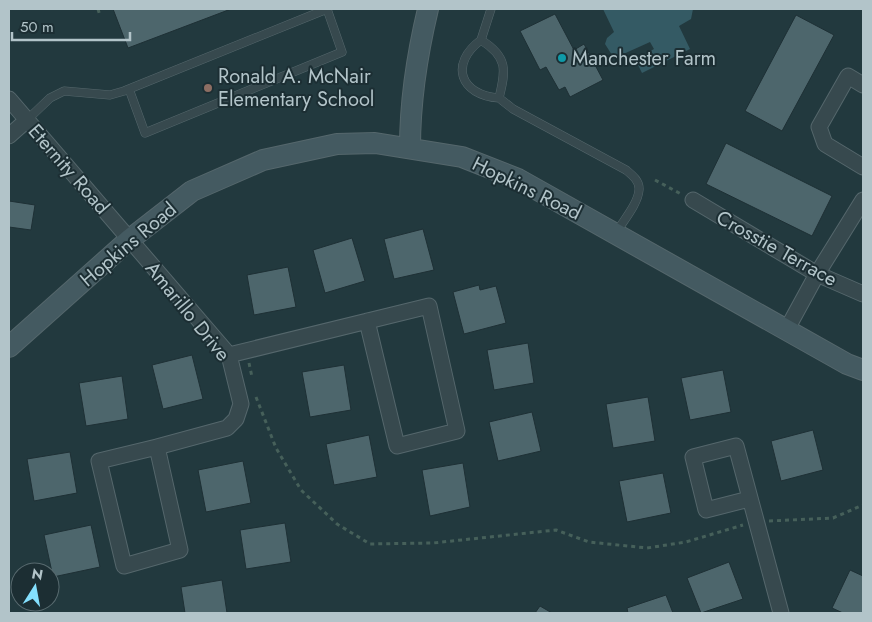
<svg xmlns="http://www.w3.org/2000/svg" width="872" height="622" font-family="Jost,sans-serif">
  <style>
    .water { fill: #345a64 }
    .building { fill: #4d666c; stroke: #1e3035 }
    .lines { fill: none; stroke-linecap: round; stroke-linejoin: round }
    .lane-casing { stroke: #55676c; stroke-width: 9 }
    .street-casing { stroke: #55676c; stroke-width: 17 }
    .secondary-casing { stroke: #55676c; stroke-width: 22 }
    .path { stroke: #46605a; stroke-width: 3; stroke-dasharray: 4 4; stroke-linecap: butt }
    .lane { stroke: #37494e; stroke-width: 8 }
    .street { stroke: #37494e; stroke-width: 15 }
    .secondary { stroke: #445a61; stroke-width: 20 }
    .culture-dot { fill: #0f9aa8; stroke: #1c2e33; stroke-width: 2 }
    .education-dot { fill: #8d6e63; stroke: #1c2e33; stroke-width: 2 }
    .labels { text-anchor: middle; stroke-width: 4; stroke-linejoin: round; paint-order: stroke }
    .poi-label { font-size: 20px; fill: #b2c4c9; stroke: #1c2e33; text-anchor: start }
    .street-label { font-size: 20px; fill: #b2c4c9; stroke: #1c2e33 }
  </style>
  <rect width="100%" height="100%" fill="#22393e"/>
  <path class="water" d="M603,9H693L691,19L679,26L690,49L642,73L638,65L643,55L654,49L650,42L619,56L612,55L605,44L607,38L614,32Z"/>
  <path class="building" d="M113,9H231L128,48Z
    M555,14L574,50L584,44L603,80L570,97L565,87L559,90L546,67L540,70L520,31Z
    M796,15L834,35L782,131L745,111Z
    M726,143L832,196L812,236L706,184Z
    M9,201L35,205L31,230L9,227Z
    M423,229L434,270L394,279L384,239Z
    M352,238L365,281L325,293L313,250Z
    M288,267L296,307L254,315L247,275Z
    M479,285L480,290L496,286L506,323L464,334L453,292Z
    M528,343L534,383L494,390L487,350Z
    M192,355L203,399L163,409L152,365Z
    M344,365L351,410L310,417L302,372Z
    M723,370L731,412L690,420L681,378Z
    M122,376L128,419L86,426L79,383Z
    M648,397L655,441L613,448L606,404Z
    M532,412L541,451L498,461L489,422Z
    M813,430L823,470L781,481L771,441Z
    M369,435L377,477L334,485L326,444Z
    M70,452L77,493L34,501L27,459Z
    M243,461L251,503L206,512L198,470Z
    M463,463L470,507L430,516L422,470Z
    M663,473L671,513L627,522L619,481Z
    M285,523L291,562L246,569L240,530Z
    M91,525L100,567L53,577L44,535Z
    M729,562L743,599L701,613L687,578Z
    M850,570L863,576V613H843L832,608Z
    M222,580L227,613H185L181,587Z
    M666,595L673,613H628L627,608Z
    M540,606L552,613H535Z"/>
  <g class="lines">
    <defs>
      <path id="lane" d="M491,9L481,40C508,57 506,70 499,98L513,109L626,170C632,175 640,181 639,190C638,204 623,221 616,233
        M481,40C449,64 460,95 499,98
        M27,120L50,98L64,91L110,95L124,91L327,9L342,52L145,133L129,89"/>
      <path id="street" d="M863,85L848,76L819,127L825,144L863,167
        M9,99L229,355L241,404L236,419L227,428L157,447L180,550L124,566L99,461L157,447
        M9,136L27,120
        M693,200L817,274L863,294
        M787,329L817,274L863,200
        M229,355L429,306L457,431L397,446L367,321
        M749,499L706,510L693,457L736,446L781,613"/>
      <path id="secondary" d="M410,148C410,100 417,55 428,9
        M9,347L129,240L192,191L263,160L337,144L375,143L462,157L518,179L847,364L863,370"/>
    </defs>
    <use href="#lane" class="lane-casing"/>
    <use href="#street" class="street-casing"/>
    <use href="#secondary" class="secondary-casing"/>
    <path class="path" d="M98,9L100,16
      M655,180L681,194
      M249,363L252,377
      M256,397L276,448L301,490L337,524L370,544L433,543L556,530L589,542L647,548L686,542L743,525
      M769,521L833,518L863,505"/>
    <use href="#lane" class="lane"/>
    <use href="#street" class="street"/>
    <use href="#secondary" class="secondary"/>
  </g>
  <circle class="culture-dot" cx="562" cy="58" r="5"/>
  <circle class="education-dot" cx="208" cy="88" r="5"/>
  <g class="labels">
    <g class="poi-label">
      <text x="572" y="65">Manchester Farm</text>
      <text x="218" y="83">Ronald A. McNair<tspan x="218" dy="23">Elementary School</tspan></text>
    </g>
    <g class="street-label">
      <text transform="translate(69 169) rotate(49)" y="7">Eternity Road</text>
      <text transform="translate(527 188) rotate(26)" y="7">Hopkins Road</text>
      <text transform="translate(128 244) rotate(-40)" y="7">Hopkins Road</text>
      <text transform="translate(777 248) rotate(29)" y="7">Crosstie Terrace</text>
      <text transform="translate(188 311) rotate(51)" y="7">Amarillo Drive</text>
    </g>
  </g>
  <rect width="872" height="622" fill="none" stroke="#b2c4c9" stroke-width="20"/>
  <g transform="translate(35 587) rotate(11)"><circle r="24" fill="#1c2e33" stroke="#586a6f"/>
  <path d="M0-4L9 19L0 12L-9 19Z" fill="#84dffd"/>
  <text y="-8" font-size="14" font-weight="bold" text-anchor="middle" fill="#b2c4c9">N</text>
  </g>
  <path d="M12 32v8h118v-8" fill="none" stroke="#b2c4c9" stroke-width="2.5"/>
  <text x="20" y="32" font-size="15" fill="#b2c4c9" stroke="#1c2e33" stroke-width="4" paint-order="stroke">50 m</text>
</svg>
